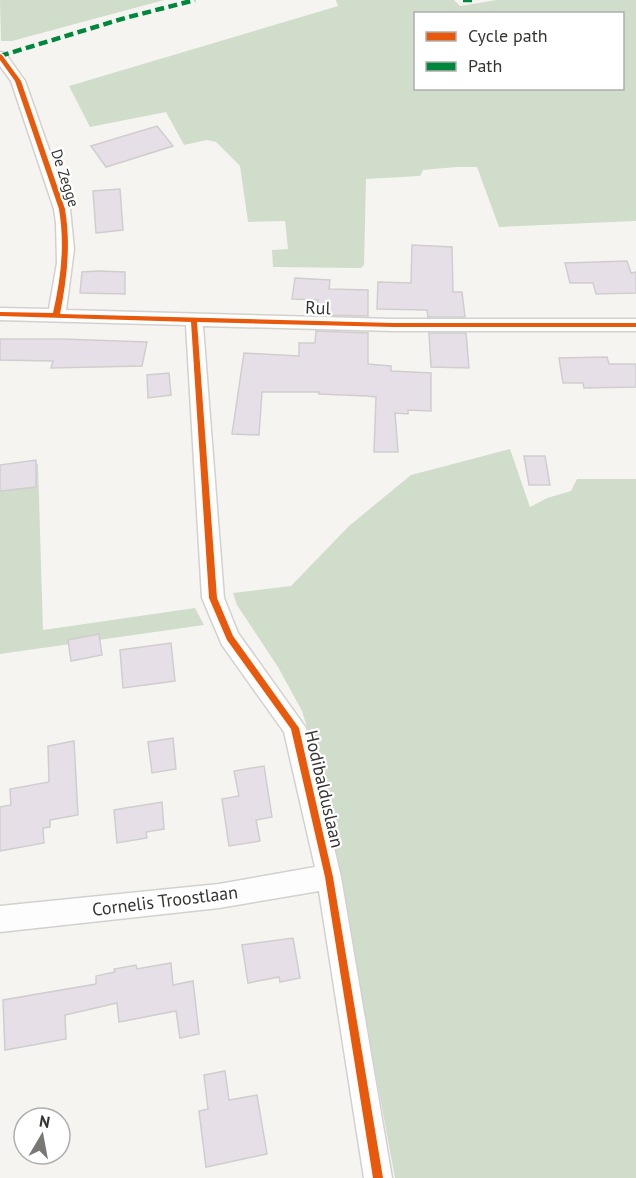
<svg xmlns="http://www.w3.org/2000/svg" width="636" height="1178" font-family="'PT Sans',sans-serif">
  <style>
    .green { fill: #d0ddca; fill-rule: evenodd }
    .building { fill: #e7dfe7; stroke: #cfcecd; stroke-width: 1.5 }
    .lines { fill: none; stroke-linecap: round; stroke-linejoin: round }
    .street-casing { stroke: #d2d1ce; stroke-width: 3 }
    .street { fill: #fefdfd; fill-rule: evenodd }
    .quiet { stroke: #00873e; stroke-width: 4.5; stroke-dasharray: 9 4.5; stroke-linecap: butt }
    .cycleway-casing { stroke: #fff; stroke-width: 3 }
    .cycleway { fill: #e8590c; fill-rule: evenodd }
    .labels { text-anchor: middle; stroke-width: 4.5; stroke-linejoin: round; paint-order: stroke }
    .far-street-label { font-size: 15px; fill: #363532; stroke: #fff }
    .street-label { font-size: 18px; fill: #363532; stroke: #fff }
  </style>
  <rect width="100%" height="100%" fill="#f6f4f1"/>
  <path class="green" d="M0,0H164L12,41H1Z
    M336,0H454L460,6L497,0H636V221L499,227L477,167H456L423,170L420,176L366,179L364,265L361,268L273,267L272,250L288,249L285,221L248,222L240,166L216,142L207,140L184,145L166,112L90,127L69,86L338,6ZM416,14H622V88H416Z
    M510,449L530,507L547,498L571,491L577,479H636V1178H395L318,763L302,711L278,667L237,605L233,593L291,586L349,526L411,475Z
    M38,464L43,630L195,608L204,625L0,654V469Z"/>
  <path class="building" d="M157,126L173,146L106,167L91,146Z
    M120,189L123,230L96,233L93,191Z
    M412,245L452,247L453,292H462L465,317H428L427,310L377,309L378,282L411,283Z
    M627,261L631,273L636,272V293L596,294L593,283H570L565,263Z
    M98,271L125,272V294L80,293L82,272Z
    M295,278L330,280L329,289L368,290V316L317,315L318,300L292,299Z
    M316,331L368,333V364L391,366V371L431,373V411L408,410V414L395,413L398,452H374L376,397L367,396L319,394V392H262L259,435L232,434L244,353L299,356V343H315Z
    M429,333H466L469,368L431,367Z
    M0,339H62L147,342L142,366L51,368L53,361L0,360Z
    M607,357L609,364H636V387L584,388L583,383H563L559,358Z
    M169,373L171,395L148,398L147,375Z
    M524,456H545L550,485H529Z
    M36,460V487L0,491V465Z
    M99,634L102,655L71,661L68,640Z
    M171,643L175,681L123,688L120,650Z
    M173,738L176,769L152,773L148,742Z
    M74,741L78,815L50,820V827L43,828L44,843L0,851V807L11,805L10,789L49,782L48,746Z
    M264,766L272,817L256,820L260,841L229,846L222,799L239,796L234,771Z
    M162,802L164,829L146,832L147,838L117,843L114,810Z
    M293,938L300,978L280,982L279,977L248,983L242,945Z
    M171,963L173,985L193,981L199,1034L180,1038L176,1011L119,1022L117,1003L65,1015L66,1039L5,1050L3,1000L96,984V976L115,972L114,969L136,965L137,969Z
    M225,1071L229,1100L257,1095L267,1154L206,1167L199,1111L208,1109L204,1075Z"/>
  <g class="lines">
    <defs>
      <path id="street" d="M0,52L5,53L25,81L70,209L74,249L66,310L393,319H636V331H393L203,326L224,598L238,633L306,728L341,877L392,1178H364L319,891L219,908L0,932V906L219,884L315,867L284,732L222,645L202,598L186,325L0,320V308L49,309L57,263L56,223L54,209L11,81L0,66Z"/>
    </defs>
    <use href="#street" class="street-casing"/>
    <use href="#street" class="street"/>
    <path class="quiet" d="M463,0H472
      M0,56L125,18L195,0"/>
    <defs>
      <path id="cycleway" d="M0,54L2,55L21,81L65,209C71,245 67,278 60,314L393,323H636V327H393L197,322L217,598L233,636L299,728L333,877L383,1178H373L325,877L291,729L227,640L209,598L191,322L0,316V312L53,313C61,278 65,245 59,209L15,81L0,60Z"/>
    </defs>
    <use href="#cycleway" class="cycleway-casing"/>
    <use href="#cycleway" class="cycleway"/>
  </g>
  <g class="labels">
    <g class="far-street-label">
      <text transform="translate(65 178) rotate(72)" y="5">De Zegge</text>
    </g>
    <g class="street-label">
      <text transform="translate(318 308) rotate(2)" y="6">Rul</text>
      <text transform="translate(324 789) rotate(77)" y="6">Hodibalduslaan</text>
      <text transform="translate(165 901) rotate(-7)" y="6">Cornelis Troostlaan</text>
    </g>
  </g>
  <rect x="414" y="12" width="210" height="78" fill="#ffffff" stroke="#afaead" stroke-width="1.5"/>
  <rect x="426" y="32" width="30" height="9" fill="#e8590c" stroke="#afaead" stroke-width="1.5"/>
  <text x="468" y="42" font-size="18" fill="#363532">Cycle path</text>
  <rect x="426" y="62" width="30" height="9" fill="#00873e" stroke="#afaead" stroke-width="1.5"/>
  <text x="468" y="72" font-size="18" fill="#363532">Path</text>
  <g transform="translate(42 1136) rotate(10)"><circle r="28" fill="#ffffff" stroke="#afaead" stroke-width="1.5"/>
  <path d="M0-4.5L10 22L0 15L-10 22Z" fill="#797875"/>
  <text y="-9" font-size="16" font-weight="bold" text-anchor="middle" fill="#363532">N</text>
  </g>
</svg>
